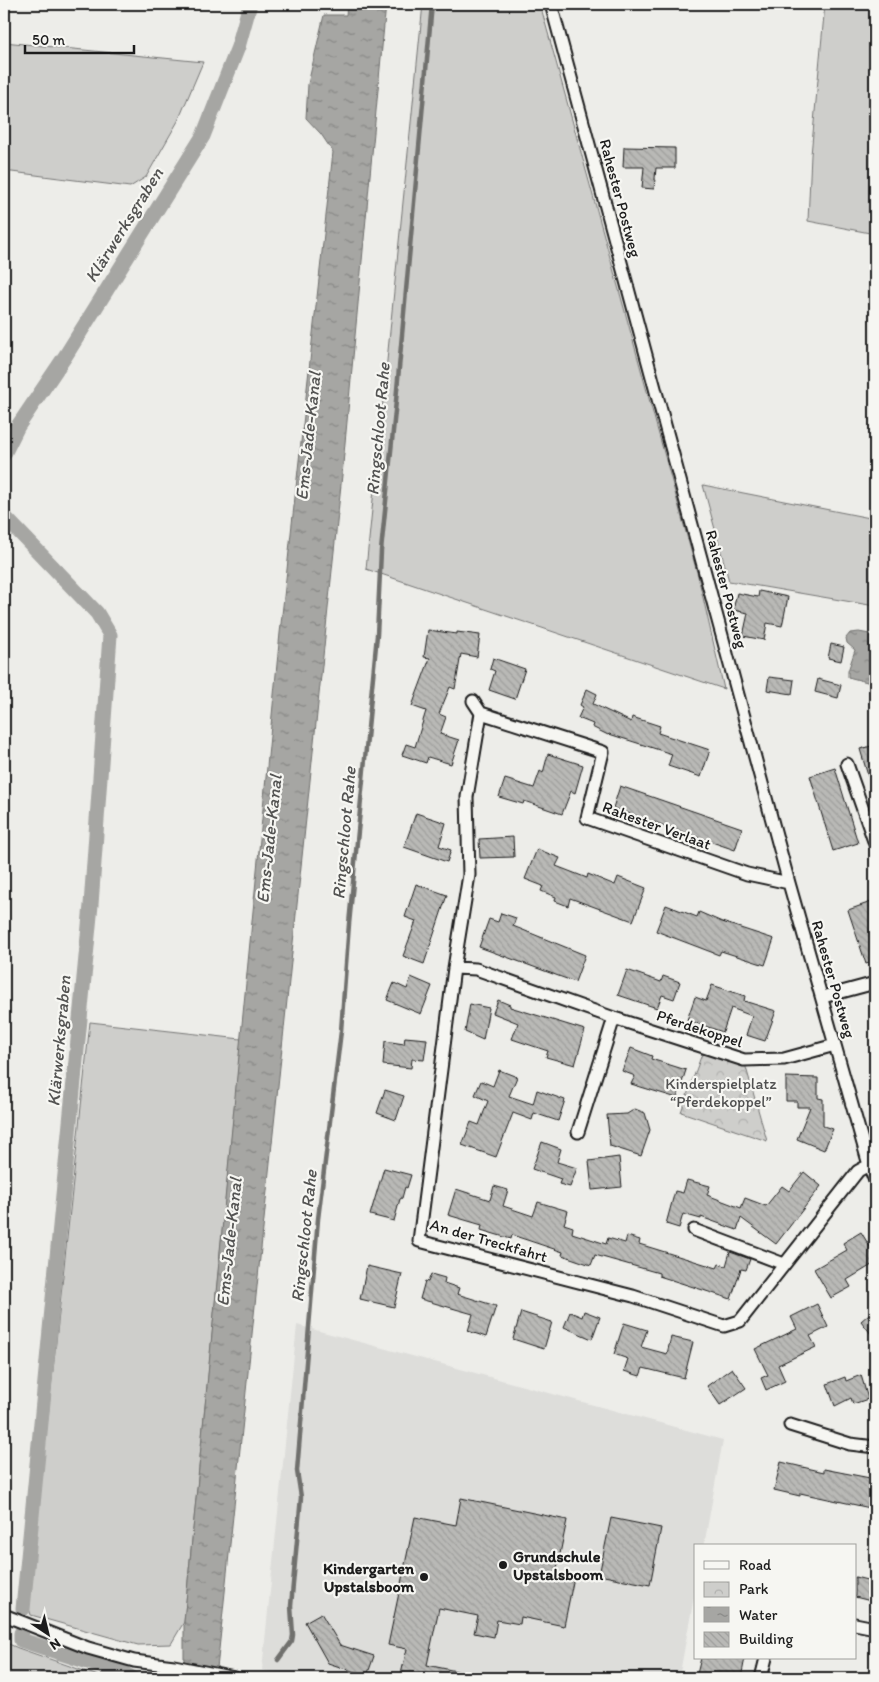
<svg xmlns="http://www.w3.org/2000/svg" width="879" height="1682" font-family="Itim,sans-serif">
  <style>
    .built { fill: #ddddda }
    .grass { fill: #cececb; stroke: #757574 }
    .park { fill: url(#park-crowns); stroke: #757574 }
    .water { fill: url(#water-ripples); stroke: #6f6f6d }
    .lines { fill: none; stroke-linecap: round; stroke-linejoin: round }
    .stream { stroke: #6f6f6d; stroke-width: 4.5 }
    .canal { stroke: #a6a6a3; stroke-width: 15 }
    .building { fill: url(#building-back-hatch); stroke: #1c1c1c }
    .minor-casing { stroke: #1c1c1c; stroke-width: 15 }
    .minor { stroke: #f6f6f2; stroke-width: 11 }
    .poi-dot { fill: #1c1c1c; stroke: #f6f6f2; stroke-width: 2 }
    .labels { text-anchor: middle; stroke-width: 4.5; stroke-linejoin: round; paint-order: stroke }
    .street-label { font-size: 16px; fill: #1c1c1c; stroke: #f6f6f2 }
    .park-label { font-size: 16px; fill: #515151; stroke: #f6f6f2 }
    .poi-label { font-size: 16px; font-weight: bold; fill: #1c1c1c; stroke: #f6f6f2; text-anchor: start }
    .water-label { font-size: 18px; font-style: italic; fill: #535352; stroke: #f6f6f2 }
  </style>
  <defs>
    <pattern id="park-crowns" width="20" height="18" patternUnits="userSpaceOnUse" patternTransform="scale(1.25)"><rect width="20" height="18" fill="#cececb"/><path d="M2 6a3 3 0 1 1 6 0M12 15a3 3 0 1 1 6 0" fill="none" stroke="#b0b0ae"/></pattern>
    <pattern id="water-ripples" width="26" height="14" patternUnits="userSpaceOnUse" patternTransform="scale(1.25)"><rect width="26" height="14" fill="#a6a6a3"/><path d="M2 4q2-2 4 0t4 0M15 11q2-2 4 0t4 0" fill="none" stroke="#868684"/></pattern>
    <pattern id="building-back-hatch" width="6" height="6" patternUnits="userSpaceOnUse" patternTransform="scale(1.25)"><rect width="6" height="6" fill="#b9b9b6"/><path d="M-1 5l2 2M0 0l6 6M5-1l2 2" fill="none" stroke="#9e9e9c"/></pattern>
  </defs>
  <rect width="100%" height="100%" fill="#edede9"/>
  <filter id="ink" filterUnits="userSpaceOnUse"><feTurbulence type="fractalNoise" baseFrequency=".02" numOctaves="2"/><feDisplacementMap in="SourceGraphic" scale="10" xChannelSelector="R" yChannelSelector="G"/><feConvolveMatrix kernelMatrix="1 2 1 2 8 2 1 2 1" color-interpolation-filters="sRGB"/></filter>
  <g filter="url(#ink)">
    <path class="built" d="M297,1325L723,1440L704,1546H695V1592L679,1678H299L262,1670Z"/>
    <path class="grass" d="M423,4H540L698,576L724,689L366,569Z
      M825,4H875V234L808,221L811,155Z
      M4,42L203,62L178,121L146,177L130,187L4,171Z
      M703,485L875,519V606L729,581Z
      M90,1022L241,1039L184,1622L171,1644L138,1645L31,1615L28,1605Z
      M4,1642L18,1648L104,1678H4Z"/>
    <path class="park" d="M703,1051L745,1064L767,1141L681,1112Z"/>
    <path class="water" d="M347,4H386L342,475L216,1678H184V1622L280,633L333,152L321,134L306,118L308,84L324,15H346Z
      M859,632L875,635V679L871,683L848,677V671L855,650L847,643L846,638L850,633Z"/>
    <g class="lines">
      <path class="stream" d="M4,424L18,426
        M278,1660L292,1641L293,1635L291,1606L301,1497L297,1471L318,1219L341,1031L349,924L377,635L381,551L396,401L432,4"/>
      <path class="canal" d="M4,454L18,426L66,355L203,136L238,47L250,4
        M4,516L97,613L110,635L91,905L23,1609
        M21,1633V1640L125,1674L132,1678"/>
    </g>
    <path class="building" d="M624,147L675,148V168H656L654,189L642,188L644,167H623Z
      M759,591L788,597L782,626L767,623L764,640L743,636L748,613L733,610L737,593L758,597Z
      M428,630L457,634V632L480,635L477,657L461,654L455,689L450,687L439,714L446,717L440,734L459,740L451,764L428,757L426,763L402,755L406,744L415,747L426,711L412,706L430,658L424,657Z
      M831,644L844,647L841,661L828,658Z
      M493,658L525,669L515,699L489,690L495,671L490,669Z
      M769,677L794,680L792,694L767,690Z
      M818,679L841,685L838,698L815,692Z
      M587,689L597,694L593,704L631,722L632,717L660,726L658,733L710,750L701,777L668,766L672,754L609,734L608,735L592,727L593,724L578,718L583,707L580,705Z
      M875,745V789H872L860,749Z
      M548,754L583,765L575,793L571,791L562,814L524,801L523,804L499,797L505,779L534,788L540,771L543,773Z
      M835,768L858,843L833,851L810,776Z
      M620,786L742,828L735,850L613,808Z
      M416,813L446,823L439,846L451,850L447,862L404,847Z
      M513,837L514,857L480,858L479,839Z
      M537,849L560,858L556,866L587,878L588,874L615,885L618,877L646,888L633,921L570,898L568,906L555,901L556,897L541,891L543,886L525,879Z
      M416,884L447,895L424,964L403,956L416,921L405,917Z
      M871,902L875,916V961L866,964L848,910Z
      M666,905L697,917L699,912L722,922L774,939L765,965L721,951L719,955L656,931Z
      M501,913L516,918L513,926L585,955L575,982L479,947L489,919L498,922Z
      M627,970L661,982L663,976L680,982L674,999L662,995L657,1008L618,995Z
      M411,977L432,986L421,1014L387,1000L394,983L407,989Z
      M712,985L745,996L744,1001L776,1011L765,1041L746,1035L752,1016L731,1008L723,1032L687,1020L695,997L706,1001Z
      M498,1000L510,1005V1007L585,1030L575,1065L546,1057L548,1051L512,1039L518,1023L493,1013Z
      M470,1004L489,1008L483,1040L465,1032Z
      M405,1037L427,1039L424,1060L412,1059L411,1068L383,1065L385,1041L404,1044Z
      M631,1048L652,1056L651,1059L686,1070L677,1098L631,1084L635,1076L622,1071Z
      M499,1070L517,1077L509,1096L533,1104L537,1090L565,1100L558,1121L534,1113L532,1120L513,1113L496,1157L462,1145L471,1122L479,1125L488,1101L475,1095L481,1081L493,1086Z
      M786,1077L818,1078V1098L823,1099V1126L833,1129L824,1150L797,1139L810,1107H797V1101H786Z
      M385,1090L404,1096L396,1120L377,1113Z
      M635,1109L645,1113L650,1130L641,1156L610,1146L607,1115L627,1114Z
      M542,1142L561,1149L557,1162L577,1168L570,1187L559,1184L561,1179L532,1169Z
      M619,1157L622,1187L592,1190L589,1161Z
      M384,1168L411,1175L407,1188L405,1187L402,1198L400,1199L394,1221L370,1215Z
      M804,1172L821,1186L776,1244L741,1218L737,1230L701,1217V1219L683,1214L679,1228L666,1224L675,1191L683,1193L687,1180L710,1186L707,1195L741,1208L745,1198L766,1206L782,1186L789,1191Z
      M494,1186L508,1190L503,1206L533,1216L538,1202L568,1211L564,1224L573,1227L572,1233L606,1244L608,1238L625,1243L627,1236L640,1240L639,1244L717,1268L719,1264L726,1266L730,1252L750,1259L746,1270L741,1269L731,1299L659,1276V1273L595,1255L591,1265L562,1255L563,1252L512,1235L511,1239L481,1230L482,1225L448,1215L456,1189L490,1200Z
      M861,1232L875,1255V1263L847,1280L851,1287L831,1298L814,1269L847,1250L843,1243Z
      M367,1266L402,1274L394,1307L360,1299Z
      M431,1274L445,1278L444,1283L459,1288L457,1294L496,1306L486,1337L468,1331L473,1314L420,1299L425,1281L428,1282Z
      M817,1304L828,1327L810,1336L816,1347L778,1365L785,1381L766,1390L761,1378L768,1375L755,1349L797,1329L791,1317Z
      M875,1309V1339L861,1321Z
      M584,1311L600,1317L592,1339L564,1327L570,1312L582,1317Z
      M521,1312L552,1322L544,1349L513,1339Z
      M624,1323L647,1330L641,1347L667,1354L671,1337L693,1342L684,1378L643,1368L640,1376L624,1371L628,1359L614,1354Z
      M732,1368L746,1388L720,1405L707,1386Z
      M861,1375L868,1399L853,1404L851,1398L835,1406L827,1384L845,1377L846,1381Z
      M781,1462L824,1472V1469L875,1479V1509L800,1493V1496L774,1490Z
      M461,1498L567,1520L556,1573L574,1577L564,1626L521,1617L520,1624L497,1620L494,1637L474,1633L478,1616L439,1608L427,1665L466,1673L465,1678H400L407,1649L388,1645L415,1517L456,1525Z
      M611,1518L661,1528L650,1585L599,1575Z
      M855,1577L875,1582V1602L855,1597Z
      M321,1613L340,1645L374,1656L367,1676L328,1663L305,1622Z
      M701,1658H745L741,1678H696Z"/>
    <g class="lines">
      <defs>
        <path id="minor" d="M551,4L789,883L869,1165L875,1181
          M473,701L481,713L467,797L469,875L454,968L419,1241L633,1296L724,1326L740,1321L858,1171L869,1165
          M481,713L603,752L587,818L747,874L789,883
          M847,764L875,844
          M454,968L476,969L614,1018L744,1060L784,1059L835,1045
          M823,997L875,983
          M578,1132L614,1018
          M694,1230L784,1264
          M790,1425L850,1444L875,1447
          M4,1615L88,1648L134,1661L174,1666L235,1678
          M855,1624L875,1628
          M761,1678L766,1658"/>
      </defs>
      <use href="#minor" class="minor-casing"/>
      <use href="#minor" class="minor"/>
    </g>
  </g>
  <g class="poi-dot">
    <circle cx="503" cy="1565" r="5"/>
    <circle cx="424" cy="1577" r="5"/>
  </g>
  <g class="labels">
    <g class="street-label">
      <text transform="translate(621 198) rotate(75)" y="6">Rahester Postweg</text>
      <text transform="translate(727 589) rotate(75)" y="6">Rahester Postweg</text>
      <text transform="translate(657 825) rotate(20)" y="6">Rahester Verlaat</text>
      <text transform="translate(834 979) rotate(74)" y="6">Rahester Postweg</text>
      <text transform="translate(700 1028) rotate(18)" y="6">Pferdekoppel</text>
      <text transform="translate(489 1240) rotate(16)" y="6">An der Treckfahrt</text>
    </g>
    <g class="park-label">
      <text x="721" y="1089">Kinderspielplatz<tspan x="721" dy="18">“Pferdekoppel”</tspan></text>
    </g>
    <g class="poi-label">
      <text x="513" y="1562">Grundschule<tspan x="513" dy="18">Upstalsboom</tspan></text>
      <text x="414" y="1574" text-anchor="end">Kindergarten<tspan x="414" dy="18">Upstalsboom</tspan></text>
    </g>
    <g class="water-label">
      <text transform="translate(124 225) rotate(-58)" y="6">Klärwerksgraben</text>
      <text transform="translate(378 429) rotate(-85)" y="6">Ringschloot Rahe</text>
      <text transform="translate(308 436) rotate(-84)" y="6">Ems-Jade-Kanal</text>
      <text transform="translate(344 833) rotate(-85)" y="6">Ringschloot Rahe</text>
      <text transform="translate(269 839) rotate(-84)" y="6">Ems-Jade-Kanal</text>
      <text transform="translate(59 1041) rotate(-85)" y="6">Klärwerksgraben</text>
      <text transform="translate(304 1236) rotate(-84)" y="6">Ringschloot Rahe</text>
      <text transform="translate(229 1242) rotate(-84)" y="6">Ems-Jade-Kanal</text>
    </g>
  </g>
  <rect width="879" height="1682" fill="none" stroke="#f6f6f2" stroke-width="20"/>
  <rect x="10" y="10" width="859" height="1662" fill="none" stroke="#1c1c1c" stroke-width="2" filter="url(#ink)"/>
  <rect x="694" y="1544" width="162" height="115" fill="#f6f6f2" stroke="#9f9f9c"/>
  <rect x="704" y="1561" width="25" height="8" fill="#f6f6f2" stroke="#9f9f9c"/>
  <text x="739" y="1570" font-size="15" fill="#1c1c1c">Road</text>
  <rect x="704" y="1582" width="25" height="15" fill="url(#park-crowns)" stroke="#9f9f9c"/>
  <text x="739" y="1594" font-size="15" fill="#1c1c1c">Park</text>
  <rect x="704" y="1607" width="25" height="15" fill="url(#water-ripples)" stroke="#9f9f9c"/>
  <text x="739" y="1620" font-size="15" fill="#1c1c1c">Water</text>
  <rect x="704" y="1632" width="25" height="15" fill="url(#building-back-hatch)" stroke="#9f9f9c"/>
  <text x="739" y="1644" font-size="15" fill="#1c1c1c">Building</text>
  <g transform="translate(48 1634) rotate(145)" stroke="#f6f6f2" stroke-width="4" paint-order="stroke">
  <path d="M0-4L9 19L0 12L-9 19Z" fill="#1c1c1c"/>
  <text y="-8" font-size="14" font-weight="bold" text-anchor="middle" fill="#1c1c1c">N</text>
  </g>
  <path d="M25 45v8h109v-8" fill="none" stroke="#1c1c1c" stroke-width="2.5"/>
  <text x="32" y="45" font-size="15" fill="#1c1c1c" stroke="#f6f6f2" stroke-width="4" paint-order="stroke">50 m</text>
</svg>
